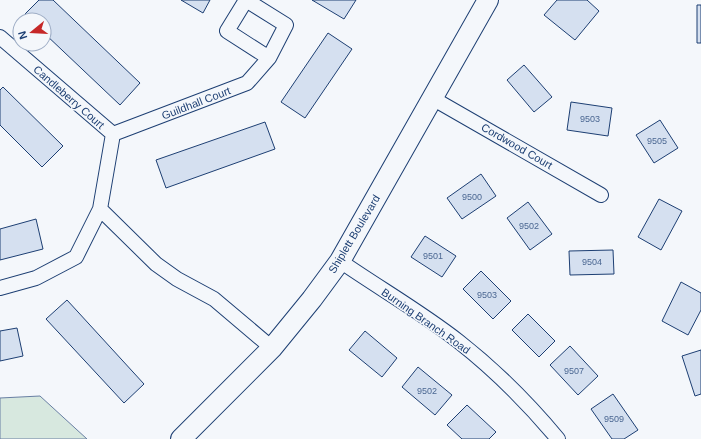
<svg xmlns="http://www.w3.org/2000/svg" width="701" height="439" font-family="Helvetica,sans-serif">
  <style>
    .green { fill: #d7e8df; stroke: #687fa3 }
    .building { fill: #d5e0f0; stroke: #1d3f73 }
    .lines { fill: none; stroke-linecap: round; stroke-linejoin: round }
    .street-casing { stroke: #1d3f73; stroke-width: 16 }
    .secondary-casing { stroke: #1d3f73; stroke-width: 22 }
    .street { stroke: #f4f7fb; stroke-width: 14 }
    .secondary { stroke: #f4f7fb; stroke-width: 20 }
    .labels { text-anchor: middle; stroke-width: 3; stroke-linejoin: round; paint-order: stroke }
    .number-label { font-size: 9px; fill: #4b6792 }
    .street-label { font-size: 11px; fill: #1d3f73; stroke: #f4f7fb }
  </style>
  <rect width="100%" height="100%" fill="#f4f7fb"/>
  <path class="green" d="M40,396L87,439H0V398Z"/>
  <path class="building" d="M39,0H53L140,83L120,105L44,33V20H31L25,14Z
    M181,0H210L203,13Z
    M312,0H356L344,19Z
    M557,0H587L599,11L575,40L544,15Z
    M697,5H701V43H697Z
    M328,33L352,49L305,118L281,102Z
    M524,65L552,97L534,112L507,80Z
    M3,87L63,146L42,167L0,125V90Z
    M571,102L612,108L608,136L567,130Z
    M660,120L678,148L654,163L636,135Z
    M265,122L275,149L166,188L156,160Z
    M481,174L496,196L462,219L447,198Z
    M659,199L682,211L661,250L638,237Z
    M528,202L552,234L530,250L507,218Z
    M36,219L43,249L0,260V229Z
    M425,236L456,256L442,277L411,257Z
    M613,250L614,274L570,275L569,251Z
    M481,271L511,301L493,319L463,289Z
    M681,282L701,293V310L688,335L662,321Z
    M67,300L144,384L124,403L46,319Z
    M528,314L555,341L539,357L512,330Z
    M17,328L23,356L0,361V331Z
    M365,331L397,358L382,377L349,350Z
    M570,346L598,376L578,395L550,365Z
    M701,350V394L695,396L682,356Z
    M418,367L452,395L435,415L402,387Z
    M613,394L638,430L624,439H612L591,409Z
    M467,405L496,432L489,439H462L447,425Z"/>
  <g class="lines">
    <defs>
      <path id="street" d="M0,37L113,134L100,209L76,257L36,278L0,288
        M432,98L601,195
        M113,134L247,83L269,58L286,25L246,0L227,31L269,58
        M100,209L156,264L177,279L214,299L272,348
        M340,261C379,288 421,312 458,341C495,370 528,403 558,439"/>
      <path id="secondary" d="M181,439L272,348L312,299L340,261L488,0"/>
    </defs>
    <use href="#street" class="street-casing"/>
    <use href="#secondary" class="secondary-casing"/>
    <use href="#street" class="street"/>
    <use href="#secondary" class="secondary"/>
  </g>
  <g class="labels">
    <g class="number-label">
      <text x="590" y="122">9503</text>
      <text x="657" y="144">9505</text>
      <text x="472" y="200">9500</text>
      <text x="529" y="229">9502</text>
      <text x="433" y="259">9501</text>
      <text x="592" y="265">9504</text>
      <text x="487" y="298">9503</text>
      <text x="574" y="374">9507</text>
      <text x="427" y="394">9502</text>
      <text x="614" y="422">9509</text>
    </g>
    <g class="street-label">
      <text transform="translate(69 97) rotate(41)" y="4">Candleberry Court</text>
      <text transform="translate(196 103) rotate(-21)" y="4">Guildhall Court</text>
      <text transform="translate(517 146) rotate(30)" y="4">Cordwood Court</text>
      <text transform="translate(354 234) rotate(-59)" y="4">Shiplett Boulevard</text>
      <text transform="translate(426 321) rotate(35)" y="4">Burning Branch Road</text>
    </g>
  </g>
  <g transform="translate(32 32) rotate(252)"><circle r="19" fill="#f4f7fb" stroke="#9eadc5"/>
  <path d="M0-3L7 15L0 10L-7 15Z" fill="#c62828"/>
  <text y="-6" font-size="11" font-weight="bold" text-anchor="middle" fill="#1d3f73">N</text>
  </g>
</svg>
